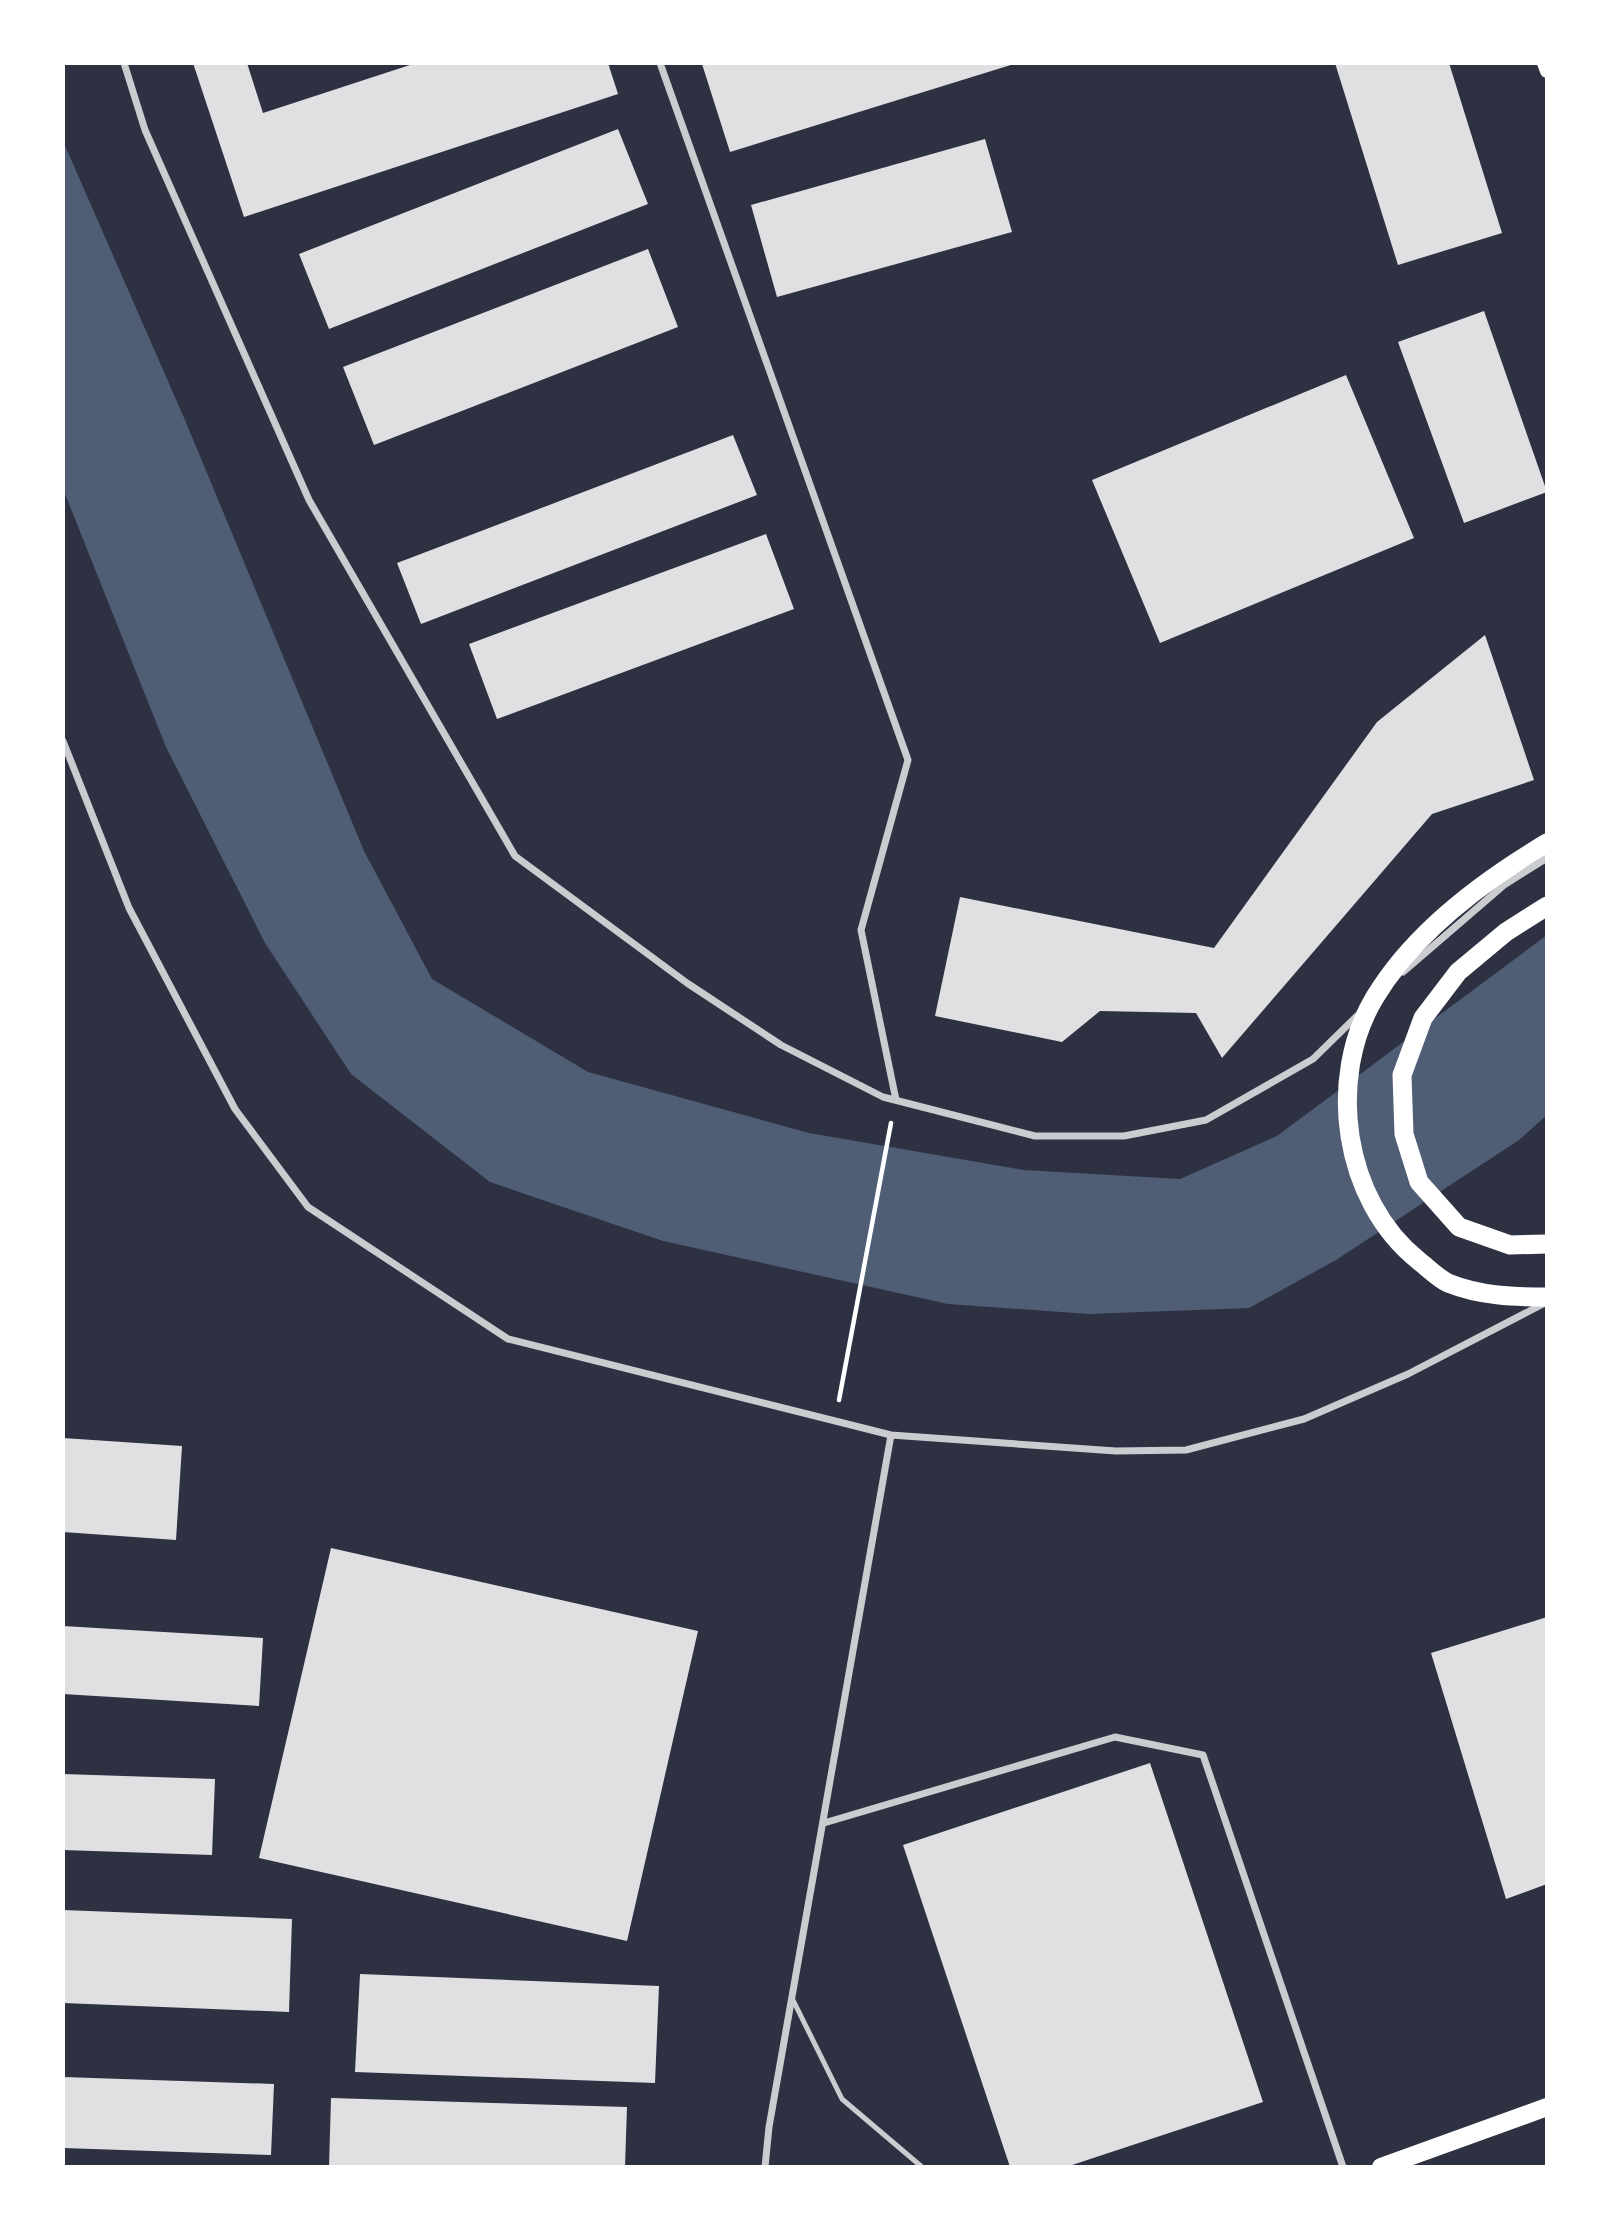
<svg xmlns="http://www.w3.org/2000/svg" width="1610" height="2230" font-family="'PT Sans',sans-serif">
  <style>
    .water { fill: #4f5d75 }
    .building { fill: #e0e0e3 }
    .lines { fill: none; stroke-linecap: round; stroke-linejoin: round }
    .path { stroke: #fff; stroke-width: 4.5 }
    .service { stroke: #caccd0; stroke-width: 5 }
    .minor { stroke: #caccd0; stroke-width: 7 }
    .secondary { stroke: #fff; stroke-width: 14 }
    .primary { stroke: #fff; stroke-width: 18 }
    .trunk { stroke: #fff; stroke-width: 19 }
  </style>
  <rect width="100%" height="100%" fill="#2d3142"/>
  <path class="water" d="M63,141L185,420L364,851L432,979L588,1072L809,1133L1024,1170L1180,1179L1277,1136L1547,935V1115L1519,1140L1336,1260L1249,1308L1089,1314L948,1304L663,1241L490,1182L351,1074L265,943L166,747L63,489Z"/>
  <path class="building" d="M193,63H247L263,113L416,63H608L618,94L244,217Z
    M706,63H1014V64L730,152L702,64Z
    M1335,63H1449L1502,233L1398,265Z
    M618,129L648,204L329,329L299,254Z
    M985,139L1012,232L777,297L751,205Z
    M648,249L678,327L374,445L343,367Z
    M1484,311L1547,492L1464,523L1398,342Z
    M1346,375L1414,538L1160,643L1092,480Z
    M733,435L757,495L421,624L397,563Z
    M766,534L794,609L497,719L469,644Z
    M1485,635L1534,780L1432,814L1222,1058L1196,1013L1100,1011L1062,1042L935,1016L960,897L1214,948L1377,722Z
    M63,1438L182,1446L176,1540L63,1532Z
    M331,1548L698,1631L627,1941L259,1858Z
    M1547,1617V1884L1506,1899L1431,1653Z
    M63,1626L263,1638L259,1706L63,1694Z
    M1150,1763L1263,2102L1066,2167H1010L903,1845Z
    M63,1774L215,1779L212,1855L63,1850Z
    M63,1910L292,1919L289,2012L63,2003Z
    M360,1974L659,1986L655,2083L355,2072Z
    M63,2077L274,2084L271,2155L63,2148Z
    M331,2098L627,2107L625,2167H329Z"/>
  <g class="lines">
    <path class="path" d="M839,1400L891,1123"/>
    <path class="service" d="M792,1998L842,2099L922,2167"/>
    <path class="minor" d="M124,63L145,130L309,500L515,856L687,983L781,1045L883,1097L1035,1136H1124L1206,1120L1313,1059L1359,1014
      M660,63L908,760L861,930L896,1100
      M63,741L129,908L235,1109L308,1207L508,1339L891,1435L1116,1451L1186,1450L1304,1419L1408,1374L1543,1304
      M1403,972L1504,885L1547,858
      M824,1823L1115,1737L1203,1755L1343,2167
      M765,2167L769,2127L891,1435"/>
    <path class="secondary" d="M1544,63L1547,71"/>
    <path class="primary" d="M1381,2167L1547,2107"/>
    <path class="trunk" d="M1547,843C1483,881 1414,932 1375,997C1326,1078 1343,1201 1419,1261C1428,1268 1438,1278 1448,1283C1480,1296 1514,1297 1547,1297
      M1547,906L1506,932L1458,972L1423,1018L1402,1075L1404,1134L1419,1182L1459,1227L1510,1245L1547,1244"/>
  </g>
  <rect width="1610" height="2230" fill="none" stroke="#ffffff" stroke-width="130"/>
</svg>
